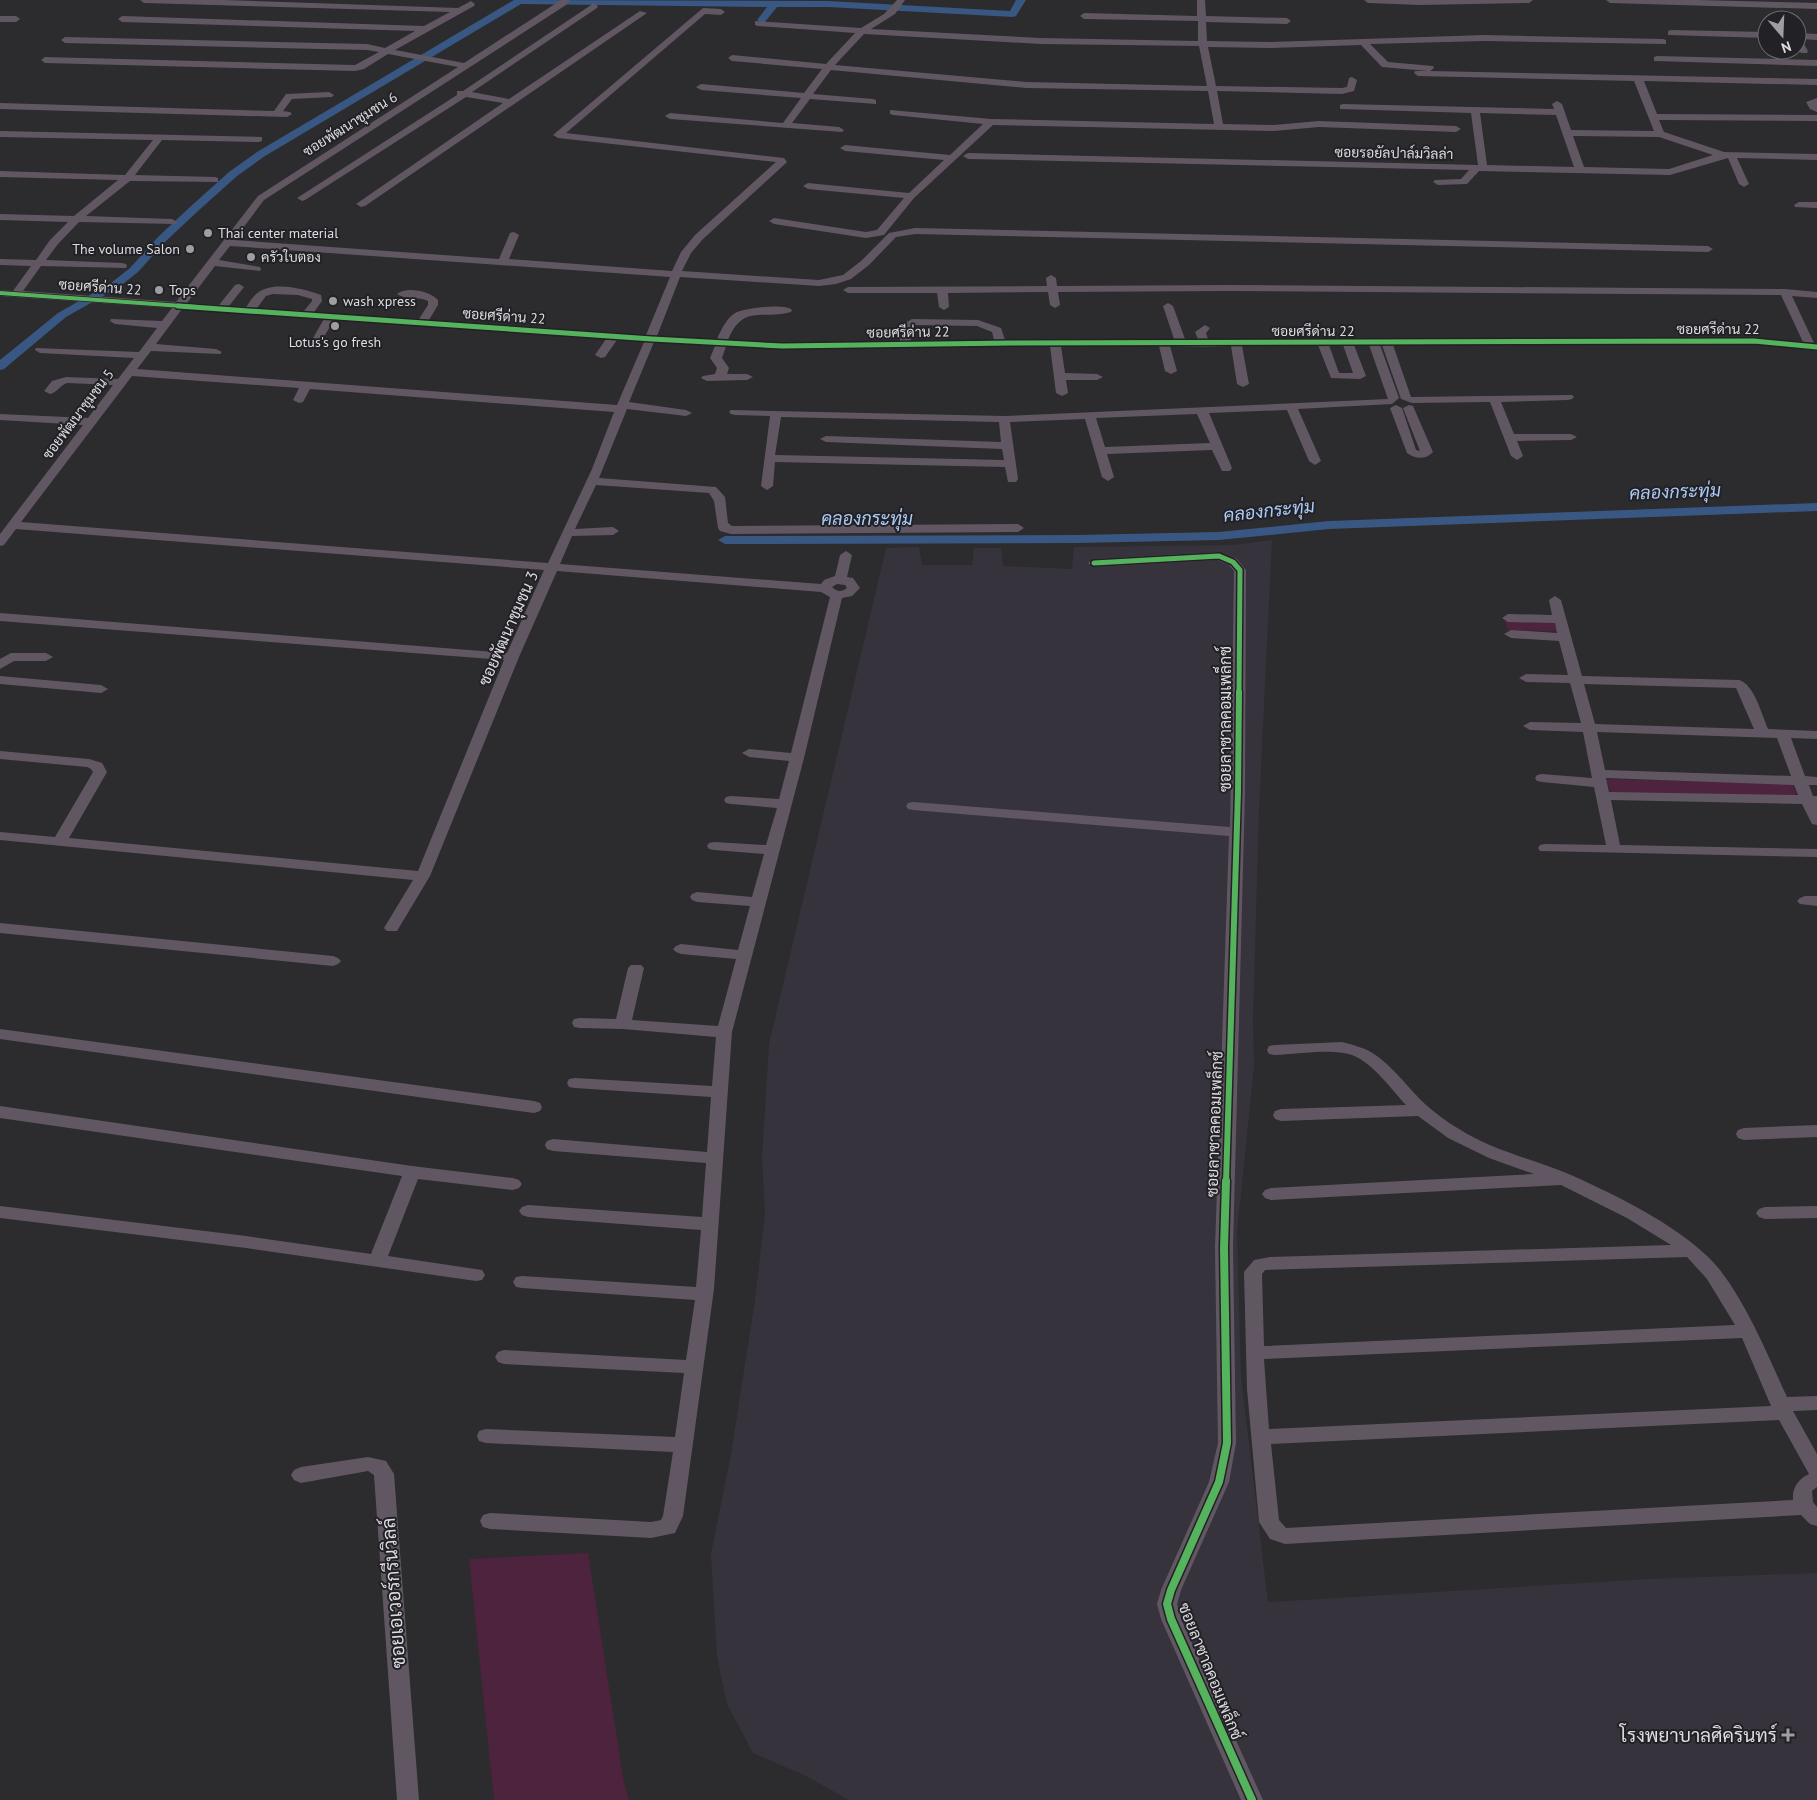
<svg xmlns="http://www.w3.org/2000/svg" width="1817" height="1800" font-family="'PT Sans',Sarabun,sans-serif">
  <style>
    .built { fill: #36333c }
    .green { fill: #4d233e }
    .lines { fill: none; stroke-linecap: round; stroke-linejoin: round }
    .canal { fill: #385883; fill-rule: evenodd }
    .minor { fill: #615762; fill-rule: evenodd }
    .cycleway-far3-casing { stroke: #222125; stroke-width: 5.5 }
    .cycleway-far2-casing { stroke: #222125; stroke-width: 8 }
    .cycleway-far1-casing { stroke: #222125; stroke-width: 9 }
    .cycleway-casing { stroke: #222125; stroke-width: 11 }
    .cycleway-far3 { stroke: #56b35d; stroke-width: 4 }
    .cycleway-far2 { stroke: #56b35d; stroke-width: 5 }
    .cycleway-far1 { stroke: #56b35d; stroke-width: 6 }
    .cycleway { stroke: #56b35d; stroke-width: 8 }
    .poi-dot { fill: #9f9ea2; stroke: #222125; stroke-width: 2 }
    .labels { text-anchor: middle; stroke-width: 4; stroke-linejoin: round; paint-order: stroke }
    .far-street-label { font-size: 14px; fill: #dddce0; stroke: #222125 }
    .far-poi-label { font-size: 14px; fill: #dddce0; stroke: #222125; text-anchor: start }
    .street-label { font-size: 16px; fill: #dddce0; stroke: #222125 }
    .water-label { font-size: 18px; font-style: italic; fill: #abcaf6; stroke: #222125 }
    .near-street-label { font-size: 19px; fill: #dddce0; stroke: #222125 }
    .near-poi-label { font-size: 19px; fill: #dddce0; stroke: #222125; text-anchor: end }
  </style>
  <rect width="100%" height="100%" fill="#2c2b2e"/>
  <path class="built" d="M1272,540L1259,809L1253,1020L1254,1066L1237,1233L1241,1377L1268,1602L1648,1579L1817,1573V1800H849L804,1775L753,1753L727,1704L717,1657L711,1554L731,1454L755,1300L765,1213L762,1157L769,1044L886,548L919,547L922,565H972L974,548H1001L1003,566L1072,569L1074,547L1233,545Z"/>
  <path class="green" d="M1505,621L1554,622L1557,631L1507,630Z
    M1606,779L1792,783L1797,797L1611,793Z
    M588,1553L624,1783L629,1800H494L469,1559Z"/>
  <g class="lines">
    <path class="canal" d="M514,0L828,1L1010,11L1016,0H1026L1016,16L1013,17L828,7H777L765,22L762,23L757,20L767,7L521,4L265,156L237,176L198,211L166,241L138,272L119,287L66,317L4,369L0,370V360L58,313L111,283L130,268L158,237L190,207L229,172L257,152Z
      M1817,503V511L1329,529L1219,540L1078,543L725,544L718,540L725,536L1078,535L1219,532L1329,521Z"/>
    <path class="minor" d="M140,0H224L458,8L471,1L475,4L474,6L395,50L464,63L561,0H570L566,5L264,200L234,240L499,259L510,233L514,232L519,235L509,259L672,271L681,252L695,235L776,162L558,138L553,135L703,8L721,9L725,12L721,15L705,14L566,133L784,158L787,162L785,164L703,239L691,253L682,271L819,280L843,275L861,261L889,233L915,228L1708,246L1713,249L1708,252L915,234L896,237L869,265L851,279L836,284L819,286L680,277L657,336L717,339C721,330 726,319 735,313C744,308 785,303 792,310L791,312C761,320 743,304 728,340L782,343L900,341L898,327L912,319L978,320L1001,328L1005,340L1174,339L1163,306L1168,303L1173,306L1185,339H1198L1195,332L1205,325L1210,328L1206,333L1208,339L1754,338L1803,342L1781,295L1229,291L1058,292L1060,305L1055,308L1050,305L1048,292L948,293L949,307L944,310L939,307L937,293H848L843,290L848,287L1047,286L1046,278L1051,275L1056,278L1057,286L1229,285L1785,289L1817,292V298L1792,296L1814,343L1817,344V350L1754,344L1393,345L1411,397L1572,395L1574,397L1572,399L1568,400L1501,402L1514,434H1571L1577,437L1571,440L1517,441L1523,456L1517,460L1511,456L1490,402L1412,403L1401,399L1382,345H1380L1399,398L1392,404L1298,409L1321,461L1315,465L1309,461L1287,410L1209,413L1232,468L1230,471H1222L1212,450L1107,454L1114,477L1108,481L1102,477L1085,419L1010,422L1018,479L1016,482H1008L1005,467L775,462L773,486L767,490L761,486L770,416L735,415L731,414L729,412L731,410L1004,416L1388,399L1369,345H1354L1366,376L1360,379L1331,378L1318,345L1242,346L1249,384L1243,387L1237,384L1231,346L1205,347L1170,346L1177,371L1171,374L1165,371L1159,346H1061L1065,373L1097,374L1103,377L1097,380H1066L1068,393L1062,396L1056,393L1050,346L782,349L726,346L722,358L729,368L727,374H747L753,377L747,380L707,381L701,378L703,376L715,374L717,368L710,358L715,346L654,342L629,402L686,410L692,413L686,416L627,409L599,478L716,487L725,497L728,523L732,526L1018,524L1024,528L1018,532L731,534L720,531L718,528L714,501L709,493L596,485L575,529L613,527L619,531L613,535L572,536L560,564L821,584L824,580L835,576L840,555L846,551L852,555L847,577L853,578L860,588L852,596L842,598L804,758L732,1032L714,1289L683,1516L675,1533L651,1538L490,1529L483,1527L480,1521L483,1515L490,1513L651,1522L661,1520L663,1516L673,1452L486,1443L479,1441L477,1436L479,1431L486,1429L675,1437L684,1373L504,1364L498,1362L495,1357L498,1352L504,1350L686,1360L695,1300L522,1288L516,1287L513,1282L516,1277L522,1276L696,1287L701,1230L528,1217L522,1215L519,1211L522,1207L528,1205L702,1217L706,1163L553,1151L547,1149L545,1145L547,1141L553,1139L707,1152L711,1097L575,1088L569,1087L567,1083L569,1079L575,1078L712,1086L716,1037L623,1029L580,1028L574,1027L572,1023L574,1019L580,1018L616,1019L628,968L631,965H641L644,968L632,1020L718,1026L736,959L681,954L676,952L673,949L676,946L681,944L738,950L750,906L697,902L692,900L690,897L692,894L697,892L752,897L764,854L714,850L709,849L707,846L709,843L714,842L766,845L777,808L731,804L726,803L724,800L726,797L731,796L779,799L789,761L749,757L742,753L749,749L791,753L830,597L821,592L557,571L519,657L430,876L397,931H387L384,928L413,880L0,840V832L55,837L93,772L91,769L87,767L0,759V751L89,759L102,763L107,772L69,838L418,871L504,660L0,621V613L507,653L544,570L16,529L4,545L0,546V534L83,425L0,420V414L88,418L113,385L67,383C59,386 57,393 50,394L44,391L52,381L66,377L118,379L134,358L40,353L35,350L36,348L139,352L157,328L115,324L110,321L111,319L162,321L172,308L0,296V290L13,291L31,266L0,265V259L36,260L50,240L68,222L0,220V214L74,216L118,180L0,177V171L125,175L153,140L0,137V131L262,137V141L259,142L162,140L135,175L215,177L218,178V182L130,181L86,216L172,219L177,222L176,224L79,222L58,244L46,260L122,263L126,264L127,266L126,268L41,266L23,291L176,302L258,196L458,67L388,54L364,69L355,71L45,63L41,60L45,57L355,65L379,52L367,50L65,43L61,40L65,37L367,44L385,48L415,31L122,22L118,19L122,16L424,26L450,12L144,3ZM230,246L670,277L646,335L429,320L438,305V300C430,291 406,286 397,294C405,300 418,296 428,301V305L419,319L314,312L322,301L321,295C304,289 275,281 259,292C253,295 250,302 246,307L229,306L244,287L239,284L235,285L219,305L187,303L215,266L260,271L261,269L260,267L219,260ZM273,294L298,295L312,299V301L304,311L257,308L266,296ZM182,309L324,319L313,338L318,341L322,340L334,320L606,339L595,355L601,358L605,357L617,340L644,342L617,405L137,369L151,351L220,354L222,352L216,349L156,344ZM914,325L977,326L992,332L994,340L911,341L909,328ZM1329,345H1343L1353,373H1339ZM132,376L299,388L293,400L299,403L303,402L310,389L614,412L592,469L548,563L21,522ZM1197,414L1210,443L1105,447L1096,418ZM781,417L999,422L1001,442L826,436L820,439L826,442L1002,449L1004,460L775,455ZM837,584L845,585L847,588C842,592 837,592 832,587Z
      M897,0H905L895,14L871,29L1041,38L1198,41V21L1084,19L1080,16L1084,13L1197,16V0H1205L1206,16L1287,18L1291,21L1287,24L1206,22L1207,41L1271,42L1485,35L1663,39L1666,40V44L1485,41L1370,44L1388,62L1433,66L1434,68L1430,71L1817,79V85L1644,81L1657,114L1817,115V121L1659,120L1664,132L1724,152L1817,154V160L1737,158L1749,184L1744,187L1739,184L1728,158L1670,175L1479,171L1467,184L1438,185L1433,182L1435,180L1461,179L1469,170L968,159L963,156L968,153L1478,165L1471,113L1340,109V105L1343,104L1554,109L1552,104L1557,101L1562,104L1571,130L1654,131L1634,81L1418,76L1414,73L1415,71H1428L1382,67L1361,45L1271,48L1208,47L1216,86L1342,88L1347,87L1349,78L1352,77L1357,80L1354,91L1342,94L1217,91L1223,124L1274,125L1319,121L1456,126L1461,129L1456,132L1319,127L1274,131L993,125L914,198L884,235L866,238L774,224L769,221L774,218L866,232L877,230L904,198L808,189L803,186L808,183L909,193L944,160L845,151L840,148L845,145L950,155L983,124L893,115L890,114V110L991,119L1214,124L1208,91L1026,88L831,70L813,94L873,99L876,100V104L810,99L792,123L839,127L844,130L842,132L670,119L665,116L670,113L783,123L801,98L701,90L696,87L701,84L804,93L822,69L732,61L728,58L732,55L826,64L855,33L758,26L755,25V21L861,28L884,14ZM864,34L1041,44L1199,46L1207,86L1026,82L835,65ZM1480,113L1556,115L1574,167L1487,165ZM1573,136L1659,137L1713,155L1669,169L1584,167Z
      M1364,0H1533L1529,3L1420,5L1368,3Z
      M1606,0H1698L1817,3V9L1610,3Z
      M594,3L598,6L597,8L472,92L509,99L640,11L647,13L365,206L361,207L356,204L503,103L466,97L305,200L302,201L297,198L457,95V91H463Z
      M0,16H16L20,19L16,22H0Z
      M1671,30L1767,32V38L1668,35V31Z
      M1797,33L1817,34V40L1801,39L1808,51L1807,53H1801L1797,47Z
      M1657,56L1817,60V66L1654,61V57Z
      M329,92L334,95L332,97L292,99L283,111L290,112L292,114L287,117L0,109V103L274,111L286,94Z
      M1817,98V112L1810,109L1806,102Z
      M1799,202H1817V208L1795,207L1794,205Z
      M1396,405L1402,408L1416,450L1420,451L1403,408L1409,405L1413,406L1433,452C1426,460 1415,459 1407,453L1390,408Z
      M1219,552L1237,559L1246,570L1245,792L1233,1248L1236,1443L1229,1482L1181,1590L1177,1604L1181,1619L1263,1800H1241L1161,1619L1157,1604L1161,1590L1209,1482L1218,1443L1215,1248L1229,836L913,810L908,809L906,806L908,803L913,802L1230,827L1234,571L1229,565L1217,560L1094,567L1088,563L1094,559Z
      M1555,596L1561,600L1582,676L1739,680C1754,684 1762,715 1768,729L1817,731V739L1791,738L1805,776L1817,777V785H1809L1813,796H1817V825L1812,824L1802,804L1611,800L1620,845L1817,849V857L1540,851L1538,848L1540,845L1545,844L1606,845L1594,787L1542,782L1537,781L1535,778L1537,775L1542,774L1592,778L1583,732L1530,730L1523,726L1530,722L1581,723L1570,683L1526,682L1519,678L1526,674L1568,675L1559,641L1511,638L1504,634L1511,630L1557,633L1555,623L1508,622L1502,618L1508,614L1552,615L1549,600ZM1584,684L1736,688L1754,729L1595,724ZM1597,732L1777,738L1791,776L1605,770ZM1606,778L1794,785L1798,795L1609,792Z
      M11,653H46L53,657L46,661H14L0,669V659Z
      M0,676L101,685L108,689L101,693L0,684Z
      M1805,896H1817V906L1800,904L1797,901L1800,898Z
      M0,923L333,956L338,958L341,961L338,964L333,966L0,933Z
      M0,1029L534,1101L540,1103L542,1107L540,1111L534,1113L0,1039Z
      M1342,1042C1354,1045 1366,1048 1377,1056C1395,1069 1409,1089 1425,1104C1435,1113 1447,1122 1459,1129C1493,1151 1534,1159 1571,1175C1618,1196 1688,1230 1720,1270C1749,1308 1767,1354 1787,1397L1817,1396V1410L1793,1411L1817,1454V1487L1812,1491L1813,1502L1817,1507V1526L1810,1524L1801,1515L1285,1544L1270,1539L1259,1522L1247,1389L1244,1272L1254,1260L1270,1257L1671,1245L1627,1218L1561,1185L1271,1200L1265,1198L1262,1194L1265,1190L1271,1188L1534,1174L1489,1158L1448,1138L1418,1116L1281,1121L1275,1119L1273,1115L1275,1111L1281,1109L1406,1105C1391,1089 1374,1064 1352,1055C1333,1048 1296,1054 1275,1055L1269,1054L1267,1050L1269,1046L1275,1045ZM1687,1257L1707,1279L1735,1325L1264,1346L1262,1274L1265,1270ZM1742,1338L1771,1406L1269,1429L1264,1359ZM1779,1420L1809,1474C1798,1479 1792,1488 1793,1500L1286,1528L1279,1520L1271,1444Z
      M0,1106L412,1166L513,1178L519,1180L522,1184L519,1188L513,1190L418,1179L388,1256L482,1270L485,1275L482,1280L476,1281L246,1248L0,1218V1206L246,1236L371,1254L402,1176L0,1118Z
      M1817,1125V1137L1744,1140L1738,1138L1736,1134L1738,1130L1744,1128Z
      M1817,1206V1218L1765,1219L1759,1217L1756,1213L1759,1209L1765,1207Z
      M368,1457L386,1461L394,1474L419,1800H397L374,1475L368,1471L301,1483L294,1480L291,1475L294,1470L301,1467Z"/>
    <defs>
      <path id="cycleway-far3" d="M0,293L196,307"/>
      <path id="cycleway-far2" d="M178,306L652,339L782,346L1012,343L1754,341L1817,347
        M1094,563L1219,556L1233,562L1240,570L1239,694"/>
      <path id="cycleway-far1" d="M1226,1183L1238,792L1239,692"/>
      <path id="cycleway" d="M1226,1181L1224,1248L1227,1443L1219,1482L1171,1590L1167,1604L1171,1619L1252,1800"/>
    </defs>
    <use href="#cycleway-far3" class="cycleway-far3-casing"/>
    <use href="#cycleway-far2" class="cycleway-far2-casing"/>
    <use href="#cycleway-far1" class="cycleway-far1-casing"/>
    <use href="#cycleway" class="cycleway-casing"/>
    <use href="#cycleway-far3" class="cycleway-far3"/>
    <use href="#cycleway-far2" class="cycleway-far2"/>
    <use href="#cycleway-far1" class="cycleway-far1"/>
    <use href="#cycleway" class="cycleway"/>
  </g>
  <g class="poi-dot">
    <circle cx="208" cy="233" r="5"/>
    <circle cx="190" cy="249" r="5"/>
    <circle cx="251" cy="257" r="5"/>
    <circle cx="159" cy="290" r="5"/>
    <circle cx="333" cy="301" r="5"/>
    <circle cx="335" cy="326" r="5"/>
    <path d="M1785.5 1727.5h5v5h5v5h-5v5h-5v-5h-5v-5h5z"/>
  </g>
  <g class="labels">
    <g class="far-street-label">
      <text transform="translate(350 124) rotate(-32)" y="5">ซอยพัฒนาชุมชน 6</text>
      <text transform="translate(1394 153) rotate(1)" y="5">ซอยรอยัลปาล์มวิลล่า</text>
      <text transform="translate(100 287) rotate(4)" y="5">ซอยศรีด่าน 22</text>
      <text transform="translate(504 316) rotate(4)" y="5">ซอยศรีด่าน 22</text>
      <text x="1718" y="334">ซอยศรีด่าน 22</text>
      <text x="1313" y="336">ซอยศรีด่าน 22</text>
      <text transform="translate(908 332) rotate(-1)" y="5">ซอยศรีด่าน 22</text>
      <text transform="translate(78 414) rotate(-53)" y="5">ซอยพัฒนาชุมชน 5</text>
    </g>
    <g class="far-poi-label">
      <text x="218" y="238">Thai center material</text>
      <text x="180" y="254" text-anchor="end">The volume Salon</text>
      <text x="261" y="262">ครัวใบตอง</text>
      <text x="169" y="295">Tops</text>
      <text x="343" y="306">wash xpress</text>
      <text x="335" y="347" text-anchor="middle">Lotus's go fresh</text>
    </g>
    <g class="street-label">
      <text transform="translate(508 628) rotate(-66)" y="6">ซอยพัฒนาชุมชน 3</text>
      <text transform="translate(1225 719) rotate(-90)" y="6">ซอยลาซาลคอมเพล็กซ์</text>
      <text transform="translate(1214 1124) rotate(-88)" y="6">ซอยลาซาลคอมเพล็กซ์</text>
      <text transform="translate(1211 1671) rotate(68)" y="6">ซอยลาซาลคอมเพล็กซ์</text>
    </g>
    <g class="water-label">
      <text transform="translate(1675 492) rotate(-2)" y="6">คลองกระทุ่ม</text>
      <text transform="translate(1269 511) rotate(-6)" y="6">คลองกระทุ่ม</text>
      <text x="867" y="525">คลองกระทุ่ม</text>
    </g>
    <g class="near-street-label">
      <text transform="translate(393 1593) rotate(-94)" y="7">ซอยเอเวอร์กรีนวิลล์</text>
    </g>
    <g class="near-poi-label">
      <text x="1777" y="1742">โรงพยาบาลศิครินทร์</text>
    </g>
  </g>
  <g transform="translate(1782 35) rotate(161)"><circle r="24" fill="#222125" stroke="#6d6c70"/>
  <path d="M0-4L9 19L0 12L-9 19Z" fill="#9f9ea2"/>
  <text y="-8" font-size="14" font-weight="bold" text-anchor="middle" fill="#dddce0">N</text>
  </g>
</svg>
